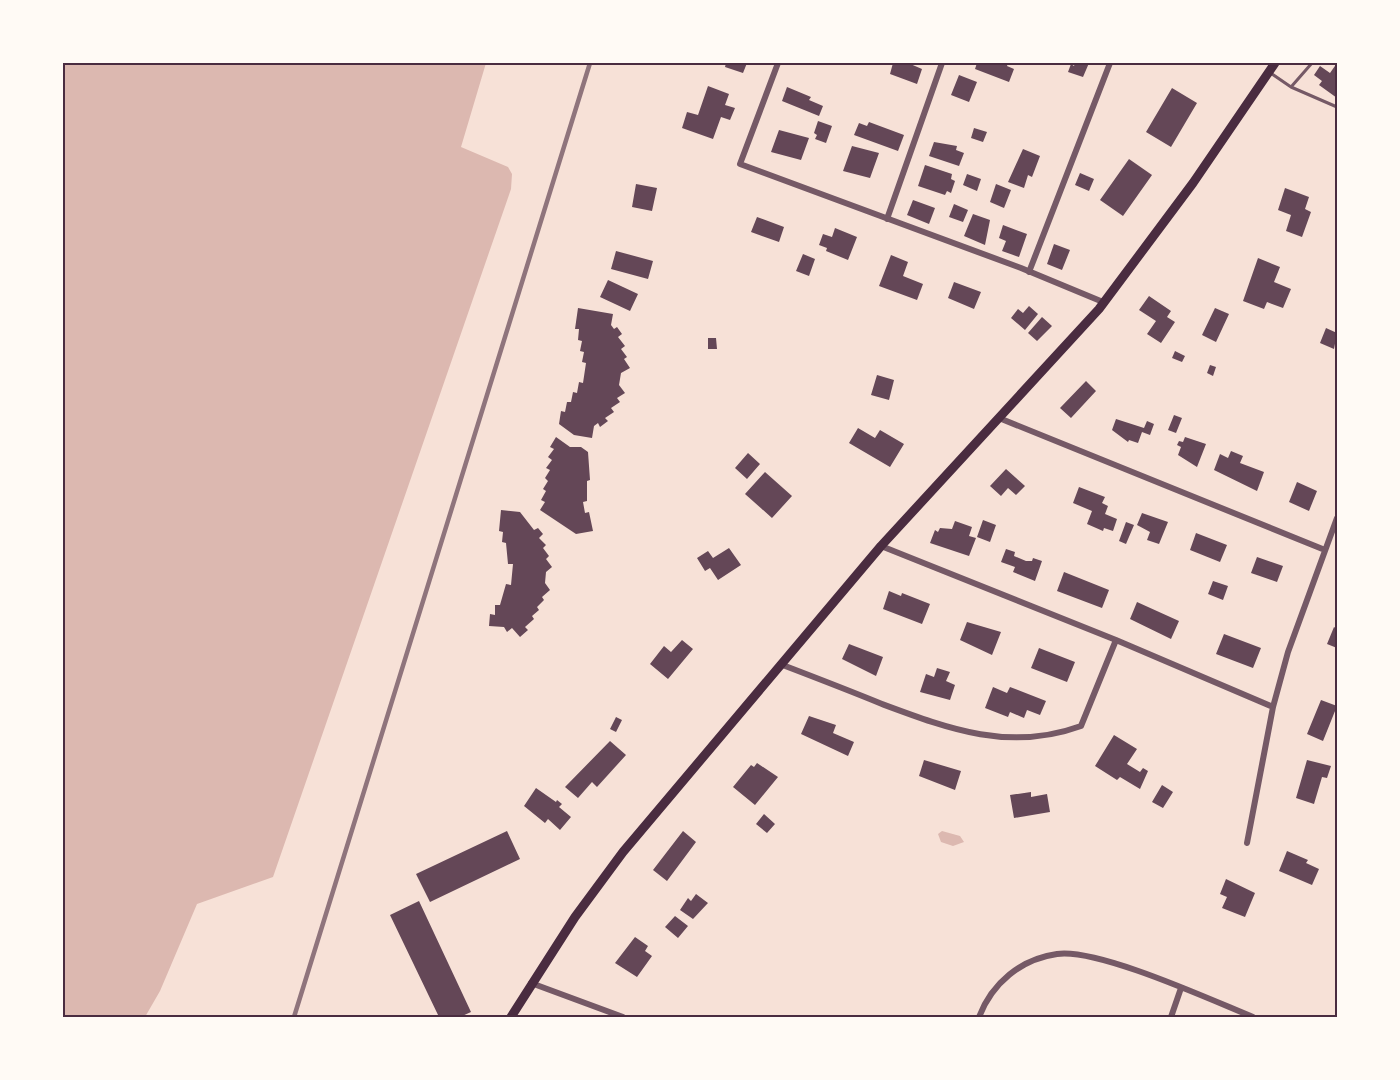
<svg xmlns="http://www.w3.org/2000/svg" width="1400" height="1080" font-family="'Alegreya Sans',sans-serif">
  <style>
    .water { fill: #dcb8b0 }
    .building { fill: #644757 }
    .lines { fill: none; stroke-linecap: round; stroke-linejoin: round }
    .service { stroke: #755966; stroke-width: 3 }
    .minor { stroke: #755966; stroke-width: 6 }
    .primary { stroke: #4a2c40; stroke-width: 9 }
    .rail { stroke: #8f747c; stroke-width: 4.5 }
    .neatline { fill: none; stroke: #4a2c40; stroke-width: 2 }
  </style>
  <rect width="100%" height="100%" fill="#f7e1d7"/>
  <path class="water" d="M63,63H486L461,147L508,167L512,174L511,189L273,877L197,904L160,991L145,1017H63Z
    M942,831L960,836L964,842L953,846L941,842L938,834Z"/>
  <path class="building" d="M726,63H747L743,73L725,67Z
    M893,63H908L922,69L917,84L890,74Z
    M977,63H1008L1007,66L1014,69L1009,82L975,69Z
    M1075,63H1089L1083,77L1068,72L1071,64L1074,66Z
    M1337,63V98L1319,85L1322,81L1314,75L1320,66L1330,73Z
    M959,75L977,82L969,102L951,95Z
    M708,86L729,94L725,105L735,108L730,120L721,117L713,139L682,128L687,112L698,115Z
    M787,87L811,97L809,100L823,106L819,116L782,101Z
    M1172,88L1197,103L1171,147L1146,132Z
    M818,121L832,126L826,143L815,139L817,135L814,133Z
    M869,122L904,135L898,151L854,135L859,123L867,126Z
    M974,128L987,132L983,142L971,138Z
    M779,130L809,138L801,160L771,152Z
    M934,142L957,146L956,150L964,153L959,166L929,156Z
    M852,146L879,153L870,178L843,171Z
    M1023,149L1040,156L1032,177L1028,175L1024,188L1008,182Z
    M1129,159L1152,175L1123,216L1100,200Z
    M925,165L952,174L951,179L955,181L951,193L947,191L945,195L918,186Z
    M1080,173L1094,179L1089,191L1075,185Z
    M967,174L981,179L977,191L963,185Z
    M636,184L657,188L652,211L632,207Z
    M996,184L1011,190L1004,208L990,202Z
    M1285,188L1309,197L1305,209L1311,212L1302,237L1286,231L1291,215L1278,210Z
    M913,200L935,208L929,224L907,215Z
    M954,204L968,210L963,222L949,217Z
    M973,214L990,220L985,245L964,236Z
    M757,217L784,227L779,242L751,232Z
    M1003,225L1027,234L1019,257L1002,251L1006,241L999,238Z
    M835,228L857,237L848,260L826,251L827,248L819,245L823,234L832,237Z
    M1054,244L1070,250L1062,270L1047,264Z
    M616,251L653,261L648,279L611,269Z
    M803,254L815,259L809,276L796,271Z
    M891,255L908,262L903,276L923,284L917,300L879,286Z
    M1258,258L1280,267L1274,282L1291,289L1283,308L1267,302L1264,309L1243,301Z
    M608,280L638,294L630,311L600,297Z
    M954,282L981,292L974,309L948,298Z
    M1149,296L1171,311L1167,317L1175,322L1161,343L1147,334L1156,321L1139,310Z
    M1029,306L1038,314L1025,330L1011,318L1018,309L1023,313Z
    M578,308L613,314L611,325L614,329L617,327L622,334L618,337L625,346L621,349L627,357L624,359L630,368L621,373L619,385L625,393L617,398L620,402L611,408L614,412L605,418L608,421L600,427L598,423L594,426L592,438L574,435L559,424L561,411L565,412L567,402H571L573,392L577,393L579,382L583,383L586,363L582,362L584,352L580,351L582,341L578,340L579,329H575Z
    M1215,308L1229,314L1216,342L1202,335Z
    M1042,317L1052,326L1037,341L1028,333Z
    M1326,328L1337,333L1334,349L1320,343Z
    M708,338H716L717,349H708Z
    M1175,351L1185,356L1182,362L1172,358Z
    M1210,365L1216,367L1213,376L1207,373Z
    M877,375L894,380L889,400L871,395Z
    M1086,381L1096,391L1071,418L1060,408Z
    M1174,415L1182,418L1176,433L1168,430Z
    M1116,419L1144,428L1147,421L1154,424L1150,435L1142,432L1138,443L1129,440L1128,442L1112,430Z
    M858,428L875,438L880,430L904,444L890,467L849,443Z
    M556,437L570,447H581L588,452L590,480L587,481V501L583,502L585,513L589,512L593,531L576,534L540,510L545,502L541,500L546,491L543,489L548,481L545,478L550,470L546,468L552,460L548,457L554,449L550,447Z
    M1185,437L1206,444L1197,467L1178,455L1181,447L1177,445L1179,441L1183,442Z
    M1231,451L1243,456L1240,463L1264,472L1257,491L1214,470L1220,454L1228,458Z
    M748,453L760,464L747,479L735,468Z
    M1006,469L1025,486L1016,495L1008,488L1001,496L990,486Z
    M765,472L792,496L772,518L745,494Z
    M1297,482L1317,491L1309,511L1289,502Z
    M1079,487L1105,497L1102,503L1108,506L1105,514L1117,519L1113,531L1104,528L1103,531L1087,524L1092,511L1073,503Z
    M501,510L520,512L534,530L538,528L543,534L539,538L546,545L543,548L549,556L546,559L552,567L546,572L545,583L550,590L542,597L544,600L537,607L539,610L532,616L534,619L525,627L528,630L520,637L512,628L507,632L504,627L489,626L490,614L495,615V605H500L506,584L511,585L513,564H508L506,543L502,542L503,532L499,531Z
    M1142,513L1168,522L1159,544L1147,540L1150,532L1137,525Z
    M983,520L996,525L990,542L977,537Z
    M955,521L972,527L969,536L976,538L969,556L930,543L935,530L938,532L940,528L952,529Z
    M1126,522L1134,525L1126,544L1119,541Z
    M1196,533L1227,545L1220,562L1190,550Z
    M729,548L741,565L718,580L710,568L705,571L697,558L708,551L713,558Z
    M1006,549L1015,552L1014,556L1026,561H1032L1033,558L1042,561L1035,581L1013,572L1015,567L1001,562Z
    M1257,557L1283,566L1277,582L1251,573Z
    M1064,572L1109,590L1102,608L1057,591Z
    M1213,581L1228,586L1223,600L1208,594Z
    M889,591L901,596L902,593L930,604L922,624L883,609Z
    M1137,602L1179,621L1171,639L1130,619Z
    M967,622L1001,632L992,655L960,640Z
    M1334,627L1337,629V648L1327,644Z
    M1224,634L1261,648L1253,668L1216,654Z
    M682,640L693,649L668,679L650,664L664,646L671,652Z
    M849,644L883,657L876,676L842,659Z
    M1039,648L1075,662L1067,682L1031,668Z
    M937,668L950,672L946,681L955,685L950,700L920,692L926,674L934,677Z
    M993,687L1007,693L1010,687L1046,701L1040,715L1027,710L1024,718L1010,712L1008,717L985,708Z
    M1321,700L1337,706L1323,741L1307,734Z
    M809,716L836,725L833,733L854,742L848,756L801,734Z
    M616,717L622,720L616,732L610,729Z
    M1114,735L1137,749L1127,764L1140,772L1143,768L1148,771L1140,789L1120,777L1117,780L1095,766Z
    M610,741L626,755L597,787L592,782L578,798L565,787Z
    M924,760L961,771L955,790L919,776Z
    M1307,760L1331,766L1327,778L1322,777L1314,804L1296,798Z
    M757,763L778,777L755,805L733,787L751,765L754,767Z
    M1162,785L1173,792L1163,808L1152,802Z
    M536,788L556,802L557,800L562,804L559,807L571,817L560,830L548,819L545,823L524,806Z
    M1031,792V797L1047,794L1050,812L1014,818L1010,795Z
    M764,814L775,824L767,833L756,824Z
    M507,831L520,859L430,902L416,874Z
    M683,831L696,842L667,881L653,870Z
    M1287,851L1308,860L1306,863L1319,869L1312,885L1279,871Z
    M1226,879L1255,893L1245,917L1222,908L1227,897L1220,894Z
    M696,894L708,903L693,919L680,910L688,898L691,901Z
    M419,901L471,1012L460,1017H439L390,915Z
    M675,916L688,926L678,938L665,927Z
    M635,937L648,946L645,951L652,956L637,977L615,963Z"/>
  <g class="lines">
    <path class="service" d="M1269,72L1291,87L1337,107
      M1291,87L1312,63"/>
    <path class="minor" d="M778,63L740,164L1021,268L1103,302
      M887,219L942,63
      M1029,272L1110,63
      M999,418L1325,550
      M881,546L1116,640L1273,707
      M780,664C814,677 848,690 882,704C949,729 1010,752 1081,726L1116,640
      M1247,843L1273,707L1288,652L1337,518
      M531,983L623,1017
      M979,1017C992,983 1021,959 1057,954C1098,948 1211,1000 1253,1017
      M1171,1017L1181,988"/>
    <path class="primary" d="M511,1017L575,917L623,852L881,546L1099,309L1193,183L1275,63"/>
    <path class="rail" d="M294,1017L590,63"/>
  </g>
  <rect width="1400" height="1080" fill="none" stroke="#fffaf5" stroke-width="129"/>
  <rect x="64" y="64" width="1272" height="952" class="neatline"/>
</svg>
